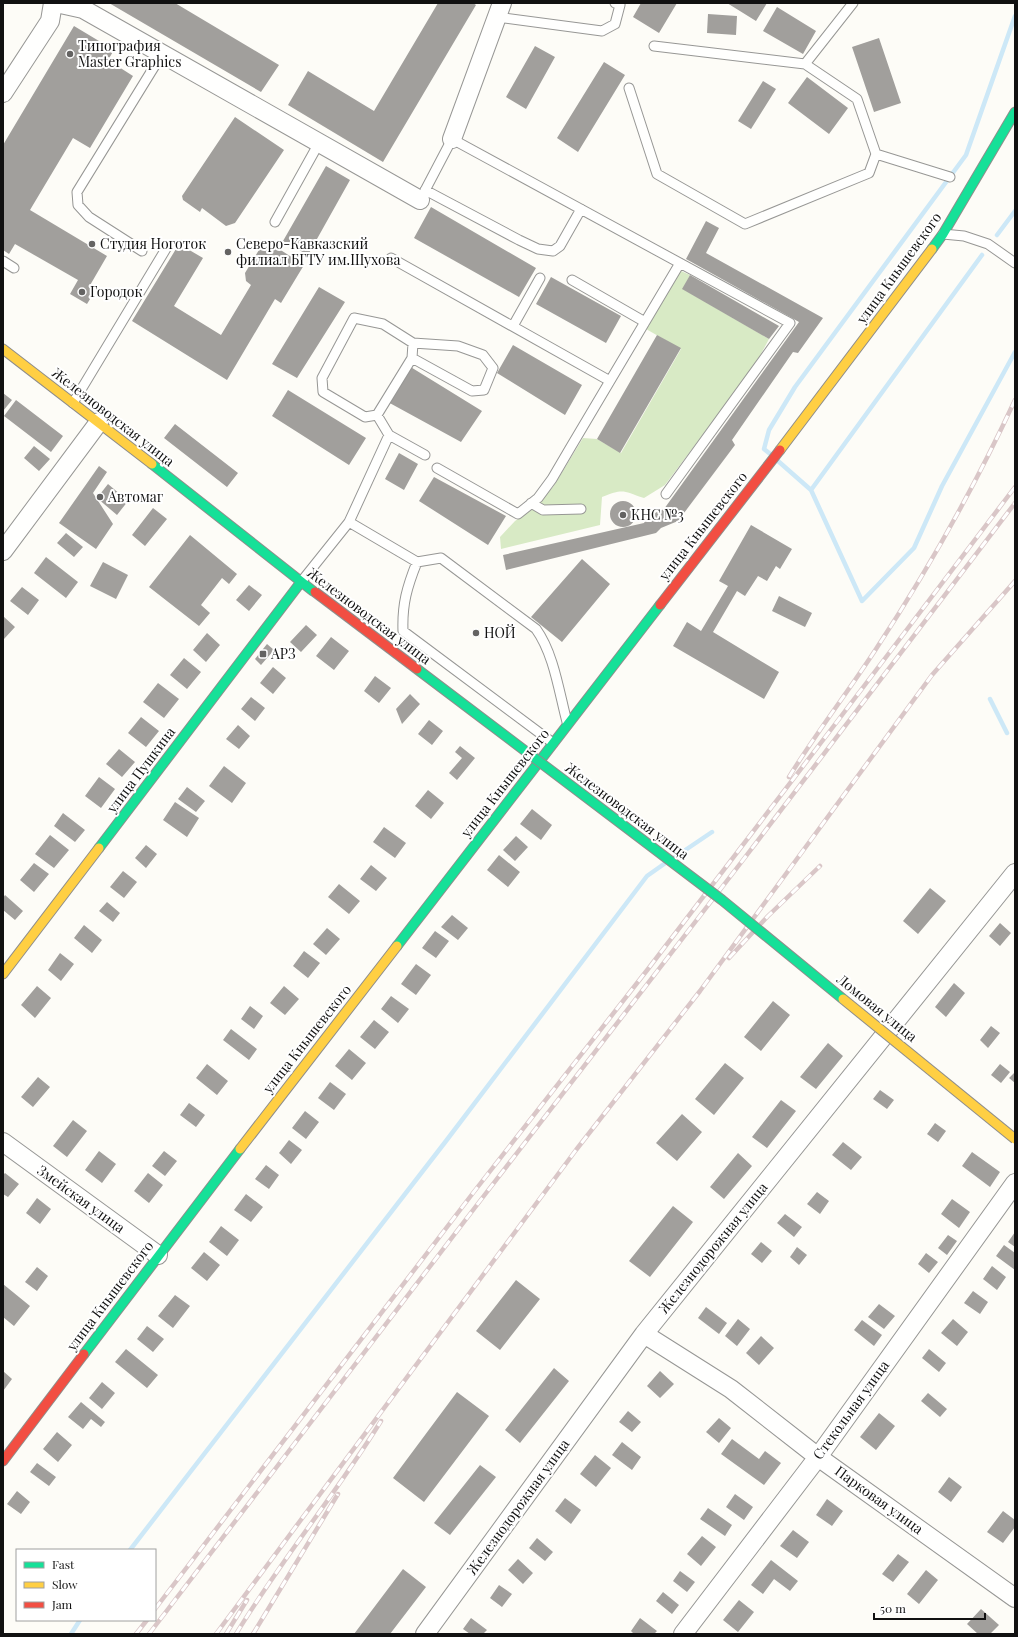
<svg xmlns="http://www.w3.org/2000/svg" width="1018" height="1637" font-family="'Playfair Display',serif">
  <style>
    .forest { fill: #d8eac5 }
    .lines { fill: none; stroke-linecap: round; stroke-linejoin: round }
    .stream { stroke: #cde8f7; stroke-width: 4.5 }
    .building { fill: #a19f9c }
    .lane-casing { stroke: #979795; stroke-width: 11 }
    .street-casing { stroke: #979795; stroke-width: 20 }
    .fast-casing { stroke: #8e8d8b; stroke-width: 11 }
    .slow-casing { stroke: #8e8d8b; stroke-width: 11 }
    .jam-casing { stroke: #8e8d8b; stroke-width: 11 }
    .lane { stroke: #fffffe; stroke-width: 9 }
    .street { stroke: #fffffe; stroke-width: 18 }
    .fast { stroke: #16e098; stroke-width: 9 }
    .slow { stroke: #ffcf43; stroke-width: 9 }
    .jam { stroke: #f24e42; stroke-width: 9 }
    .rail-casing { stroke: #d9c6c7; stroke-width: 4.5 }
    .rail { stroke: #fff; stroke-width: 3; stroke-dasharray: 9; stroke-linecap: butt }
    .fast-bridge-casing { stroke: #8e8d8b; stroke-width: 11; stroke-linecap: butt }
    .slow-bridge-casing { stroke: #8e8d8b; stroke-width: 11; stroke-linecap: butt }
    .jam-bridge-casing { stroke: #8e8d8b; stroke-width: 11; stroke-linecap: butt }
    .fast-bridge { stroke: #16e098; stroke-width: 9 }
    .slow-bridge { stroke: #ffcf43; stroke-width: 9 }
    .jam-bridge { stroke: #f24e42; stroke-width: 9 }
    .poi-dot { fill: #646362; stroke: #fff; stroke-width: 1.5 }
    .labels { text-anchor: middle; stroke-width: 4; stroke-linejoin: round; paint-order: stroke }
    .poi-label { font-size: 14px; fill: #111; stroke: #fff; text-anchor: start }
    .street-label { font-size: 14px; fill: #111; stroke: #fff }
  </style>
  <rect width="100%" height="100%" fill="#fdfcf7"/>
  <path class="forest" d="M681,271L690,275L683,289L769,339L755,365L665,485L644,498C623,491 624,488 602,497L600,525L501,549L500,537L515,521L532,509L553,487L583,438L597,439L621,453L681,349L646,329Z"/>
  <g class="lines">
    <path class="stream" d="M997,235L1015,211
      M769,453L764,449L769,430L795,387L966,155L1015,16
      M778,461L811,490L862,601L914,548L942,486L1015,352
      M811,490L982,255
      M990,699L1007,733
      M675,857L712,832
      M130,1550L446,1141L647,876L664,864
      M71,1634L80,1620"/>
  </g>
  <path class="building" d="M109,3H175L279,65L261,92Z
    M438,3H473L476,5L383,162L288,105L308,71L374,111Z
    M641,3H677L659,33L633,17Z
    M727,3H767L756,21Z
    M777,7L816,31L803,54L763,31Z
    M708,14L737,16L736,35L707,33Z
    M74,26L114,50L108,60L133,76L90,148L73,138L30,210L107,256L89,287L95,291L87,304L70,294L78,280L15,244L9,254L3,250V145Z
    M879,38L901,103L874,112L852,47Z
    M535,46L555,57L526,109L506,97Z
    M604,62L625,75L578,152L557,138Z
    M807,77L848,108L829,134L788,103Z
    M763,81L776,89L751,129L738,121Z
    M235,117L284,150L235,223L226,226L202,208L200,212L183,200L182,196Z
    M326,166L350,180L308,255L283,241Z
    M431,207L536,268L519,297L414,238Z
    M706,221L719,228L706,253L823,318L798,353L793,352L732,440L735,445L678,521L661,528L656,533L506,570L503,555L644,523L648,516L664,509L799,322L686,259Z
    M265,240L304,265L281,303L275,299L227,380L132,321L179,244L203,258L174,306L221,335L251,285L246,281L245,273Z
    M690,275L779,326L769,339L682,289Z
    M551,277L621,316L606,343L536,304Z
    M319,287L345,302L297,378L272,364Z
    M657,335L681,348L620,453L597,439Z
    M513,345L582,385L565,415L497,373Z
    M409,366L482,411L461,442L386,401Z
    M288,390L366,438L349,465L272,416Z
    M3,393L12,400L3,411Z
    M16,400L63,436L51,452L4,416Z
    M175,424L238,473L227,487L164,438Z
    M34,446L50,459L39,471L24,458Z
    M399,453L418,464L404,490L385,479Z
    M99,466L107,472L93,493L113,524L96,549L59,523Z
    M434,477L506,516L488,545L419,501Z
    M108,484L128,501L117,515L97,498Z
    M610 514a13 13 0 1 1 26 0a13 13 0 1 1-26 0Z
    M153,508L167,519L145,546L132,535Z
    M751,525L792,549L780,569L776,566L767,581L758,576L745,596L737,591L713,632L779,672L764,699L673,646L687,622L701,631L728,586L719,581Z
    M66,533L83,547L74,557L57,543Z
    M190,535L237,574L229,584L222,578L201,605L210,613L199,626L149,587Z
    M46,557L78,582L66,598L34,573Z
    M582,559L610,584L562,642L531,617Z
    M103,562L128,575L116,599L90,586Z
    M249,585L262,595L249,611L236,600Z
    M22,587L39,600L28,615L10,601Z
    M779,596L812,613L805,627L772,611Z
    M3,616L15,627L4,639L3,638Z
    M306,625L317,635L301,652L290,642Z
    M207,633L220,645L206,662L193,650Z
    M331,637L349,651L334,670L316,656Z
    M267,644L274,650L261,665L255,659Z
    M184,658L201,672L187,689L170,675Z
    M273,667L286,678L273,694L260,683Z
    M375,676L391,688L379,703L364,691Z
    M158,683L179,699L164,718L143,702Z
    M410,694L420,704L402,724L396,709Z
    M251,697L265,708L255,721L241,709Z
    M141,717L159,731L146,747L128,733Z
    M429,720L443,731L432,745L418,734Z
    M238,725L250,736L239,749L226,739Z
    M460,746L475,758L457,780L449,773L462,758L455,752Z
    M119,749L135,762L122,777L106,764Z
    M224,766L246,783L232,803L209,786Z
    M99,777L115,789L101,808L85,796Z
    M187,787L205,801L196,812L178,799Z
    M428,790L444,803L431,819L415,806Z
    M175,802L199,818L187,837L163,820Z
    M532,809L552,825L541,840L520,824Z
    M63,813L85,830L75,842L54,826Z
    M384,827L406,843L395,858L373,842Z
    M50,835L69,850L54,868L35,854Z
    M516,836L528,847L515,861L503,850Z
    M146,845L157,854L146,868L135,858Z
    M499,855L520,872L508,887L487,870Z
    M34,863L49,874L34,892L20,880Z
    M371,865L387,878L376,891L360,879Z
    M123,871L137,882L124,898L110,887Z
    M339,884L360,901L349,914L328,897Z
    M930,888L946,901L918,934L903,921Z
    M5,895L23,911L15,920L3,910V898Z
    M107,902L120,913L113,922L99,911Z
    M452,915L468,928L458,940L441,927Z
    M1000,923L1011,933L1000,946L989,936Z
    M84,925L102,940L92,953L74,938Z
    M327,928L340,939L326,955L313,944Z
    M435,931L449,941L436,958L422,948Z
    M304,951L320,963L308,978L293,966Z
    M60,953L74,964L61,981L48,970Z
    M416,964L431,975L416,995L401,984Z
    M954,983L965,993L946,1017L935,1007Z
    M37,986L51,998L35,1018L21,1005Z
    M284,986L299,999L285,1015L270,1003Z
    M391,996L409,1009L398,1023L381,1009Z
    M773,1001L790,1015L761,1051L744,1037Z
    M250,1006L263,1016L254,1029L241,1019Z
    M374,1020L389,1032L375,1049L360,1037Z
    M991,1026L1000,1033L988,1048L980,1040Z
    M231,1029L257,1049L249,1060L223,1040Z
    M828,1043L843,1056L816,1089L800,1077Z
    M349,1049L366,1063L352,1080L335,1066Z
    M725,1063L744,1078L714,1115L695,1099Z
    M207,1064L228,1081L217,1095L196,1078Z
    M1000,1064L1010,1072L1001,1083L991,1075Z
    M1015,1072V1083L1009,1078Z
    M38,1077L50,1087L33,1107L21,1097Z
    M330,1082L346,1094L334,1110L318,1098Z
    M880,1090L894,1100L887,1109L873,1099Z
    M781,1100L796,1111L767,1148L752,1137Z
    M189,1103L205,1115L196,1127L180,1115Z
    M305,1111L319,1122L306,1139L292,1128Z
    M682,1114L702,1132L677,1161L656,1143Z
    M73,1120L87,1131L67,1157L53,1146Z
    M935,1123L946,1131L938,1142L927,1134Z
    M289,1140L302,1150L291,1164L279,1153Z
    M843,1142L862,1157L851,1170L832,1155Z
    M99,1151L116,1164L102,1183L85,1170Z
    M164,1151L177,1161L165,1176L152,1166Z
    M972,1152L1000,1172L990,1187L962,1166Z
    M738,1153L752,1166L724,1199L710,1187Z
    M266,1165L279,1175L269,1189L255,1179Z
    M5,1173L19,1184L8,1197L3,1194V1175Z
    M148,1173L163,1185L149,1203L134,1191Z
    M817,1192L829,1201L820,1214L807,1204Z
    M246,1194L263,1207L251,1222L234,1210Z
    M37,1198L51,1209L40,1224L26,1213Z
    M952,1199L970,1212L959,1228L941,1214Z
    M673,1206L693,1222L650,1277L629,1261Z
    M785,1214L802,1227L794,1237L777,1223Z
    M221,1226L239,1240L227,1256L209,1242Z
    M1015,1232V1247L1008,1242Z
    M948,1235L957,1241L947,1255L938,1248Z
    M761,1242L772,1251L762,1263L751,1254Z
    M1004,1245L1015,1253V1270L996,1256Z
    M797,1247L807,1255L799,1265L790,1257Z
    M204,1252L220,1265L207,1281L191,1268Z
    M926,1253L938,1262L929,1273L918,1264Z
    M992,1266L1006,1277L997,1290L983,1279Z
    M37,1267L48,1276L37,1291L25,1282Z
    M516,1280L540,1299L500,1350L476,1331Z
    M3,1284L30,1306L14,1326L3,1317Z
    M973,1291L988,1302L980,1314L964,1303Z
    M175,1295L190,1306L173,1328L158,1316Z
    M879,1304L895,1316L884,1329L868,1317Z
    M706,1307L727,1323L719,1334L698,1318Z
    M738,1319L750,1329L737,1346L725,1336Z
    M953,1319L968,1332L957,1346L941,1333Z
    M862,1320L882,1335L874,1346L854,1330Z
    M147,1326L164,1339L153,1352L137,1339Z
    M761,1336L774,1348L759,1365L746,1353Z
    M126,1349L158,1375L147,1388L115,1362Z
    M929,1349L946,1363L939,1372L922,1358Z
    M554,1368L569,1381L520,1443L505,1430Z
    M3,1371L12,1379L3,1391Z
    M660,1371L674,1384L660,1398L647,1386Z
    M102,1382L115,1393L102,1409L89,1398Z
    M457,1392L489,1416L424,1502L393,1478Z
    M928,1393L947,1409L940,1417L921,1401Z
    M81,1402L105,1422L101,1427L91,1419L83,1429L68,1417Z
    M628,1411L641,1422L632,1432L619,1422Z
    M879,1413L895,1426L876,1450L860,1437Z
    M719,1418L731,1428L719,1443L706,1432Z
    M57,1432L72,1445L58,1462L43,1449Z
    M732,1439L759,1459L765,1451L781,1463L764,1485L721,1454Z
    M622,1442L641,1457L632,1470L612,1455Z
    M595,1455L611,1468L596,1487L580,1474Z
    M37,1463L56,1477L49,1486L30,1472Z
    M480,1465L496,1477L450,1535L434,1523Z
    M949,1477L962,1487L951,1502L938,1492Z
    M17,1491L30,1502L21,1514L7,1504Z
    M735,1494L753,1507L744,1520L726,1507Z
    M565,1498L581,1510L571,1524L555,1511Z
    M827,1499L843,1511L832,1526L816,1515Z
    M708,1508L732,1525L725,1536L700,1519Z
    M1003,1511L1015,1520V1527L1003,1543L987,1532Z
    M793,1530L809,1542L797,1558L780,1546Z
    M702,1536L716,1547L701,1566L687,1554Z
    M537,1538L553,1552L545,1561L529,1548Z
    M898,1554L909,1562L893,1582L882,1574Z
    M518,1559L533,1573L523,1584L508,1570Z
    M771,1560L798,1581L790,1591L774,1579L763,1594L751,1585Z
    M403,1569L426,1587L390,1634H354Z
    M926,1570L938,1580L919,1604L907,1594Z
    M680,1571L695,1582L687,1592L673,1581Z
    M499,1585L512,1594L502,1607L490,1598Z
    M663,1592L679,1605L672,1614L656,1601Z
    M739,1600L754,1612L738,1632L723,1620Z
    M981,1609L999,1625L990,1634H978L967,1624Z
    M471,1618L487,1630L483,1634H470L463,1629Z
    M640,1618L657,1631L654,1634H634L631,1631Z"/>
  <g class="lines">
    <defs>
      <path id="lane" d="M497,17L602,31L615,24L620,5L615,3
        M654,46L805,64L857,99L876,154L950,177
        M805,64L853,3
        M629,88L657,174L745,224L869,173L876,154
        M425,190L519,240L538,249L553,251L560,246L581,209
        M420,200L452,139L790,323L666,494
        M275,222L319,143
        M943,234L964,236L988,244L1015,263
        M142,251L89,217L78,205L77,192L162,54
        M391,258L610,381
        M3,261L14,268
        M572,280L645,322
        M354,318L383,324L413,343L412,358L377,415L365,417L323,392L322,378Z
        M513,326L540,278
        M412,358L472,391L484,390L493,368L483,355L458,346L413,343
        M73,403L167,247
        M377,415L389,435L425,455
        M437,468L518,514L538,498L552,479L569,450L680,263
        M531,503L543,510L581,509
        M349,522L417,562L441,558L536,629C554,654 559,692 567,722
        M417,562C407,587 402,604 403,631L553,743
        M301,582L349,522L389,435"/>
      <path id="street" d="M56,3L83,9L420,200
        M3,93L50,21L53,3
        M452,139L502,3
        M3,551L99,422
        M3,1142L158,1255
        M644,1334L731,1389L818,1457L1015,1598
        M425,1634L644,1334L1015,873
        M683,1634L818,1457L1015,1183"/>
      <path id="fast" d="M932,249L943,234L1015,112
        M152,464L313,591
        M99,848L301,582
        M397,946L660,605
        M84,1354L240,1149"/>
      <path id="slow" d="M3,349L152,464
        M780,450L932,249
        M3,974L99,848
        M240,1149L397,946"/>
      <path id="jam" d="M660,605L780,450
        M3,1461L84,1354"/>
    </defs>
    <use href="#lane" class="lane-casing"/>
    <use href="#street" class="street-casing"/>
    <use href="#fast" class="fast-casing"/>
    <use href="#slow" class="slow-casing"/>
    <use href="#jam" class="jam-casing"/>
    <use href="#lane" class="lane"/>
    <use href="#street" class="street"/>
    <use href="#fast" class="fast"/>
    <use href="#slow" class="slow"/>
    <use href="#jam" class="jam"/>
    <defs>
      <path id="rail" d="M789,777C816,733 848,692 876,649C928,570 975,486 1015,400
        M729,958L768,916L820,866
        M155,1609L473,1193L648,969L836,723L1015,487
        M136,1634L147,1620
        M149,1634L483,1197L743,860L1015,503
        M216,1634L576,1150L700,991L932,675L1015,581
        M226,1634L247,1600
        M236,1634C281,1560 336,1494 381,1421
        M253,1634L338,1494"/>
    </defs>
    <use href="#rail" class="rail-casing"/>
    <use href="#rail" class="rail"/>
    <defs>
      <path id="fast-bridge" d="M417,669L722,900L843,999"/>
      <path id="slow-bridge" d="M843,999L1015,1139"/>
      <path id="jam-bridge" d="M315,592L417,669"/>
    </defs>
    <use href="#fast-bridge" class="fast-bridge-casing"/>
    <use href="#slow-bridge" class="slow-bridge-casing"/>
    <use href="#jam-bridge" class="jam-bridge-casing"/>
    <use href="#fast-bridge" class="fast-bridge"/>
    <use href="#slow-bridge" class="slow-bridge"/>
    <use href="#jam-bridge" class="jam-bridge"/>
  </g>
  <g class="poi-dot">
    <circle cx="70" cy="54" r="4"/>
    <circle cx="92" cy="244" r="4"/>
    <circle cx="228" cy="252" r="4"/>
    <circle cx="82" cy="292" r="4"/>
    <circle cx="100" cy="497" r="4"/>
    <circle cx="623" cy="515" r="4"/>
    <circle cx="476" cy="633" r="4"/>
    <rect x="259" y="650" width="8" height="8" rx="2"/>
  </g>
  <g class="labels">
    <g class="poi-label">
      <text x="78" y="51">Типография<tspan x="78" dy="16">Master Graphics</tspan></text>
      <text x="100" y="249">Студия Ноготок</text>
      <text x="236" y="249">Северо-Кавказский<tspan x="236" dy="16">филиал БГТУ им.Шухова</tspan></text>
      <text x="90" y="297">Городок</text>
      <text x="108" y="502">Автомаг</text>
      <text x="631" y="520">КНС №3</text>
      <text x="484" y="638">НОЙ</text>
      <text x="271" y="659">АРЗ</text>
    </g>
    <g class="street-label">
      <text transform="translate(899 268) rotate(-54)" y="5">улица Кнышевского</text>
      <text transform="translate(113 417) rotate(38)" y="5">Железноводская улица</text>
      <text transform="translate(703 526) rotate(-52)" y="5">улица Кнышевского</text>
      <text transform="translate(369 616) rotate(37)" y="5">Железноводская улица</text>
      <text transform="translate(141 770) rotate(-53)" y="5">улица Пушкина</text>
      <text transform="translate(505 783) rotate(-52)" y="5">улица Кнышевского</text>
      <text transform="translate(627 811) rotate(37)" y="5">Железноводская улица</text>
      <text transform="translate(877 1008) rotate(39)" y="5">Ломовая улица</text>
      <text transform="translate(307 1039) rotate(-52)" y="5">улица Кнышевского</text>
      <text transform="translate(81 1199) rotate(36)" y="5">Змейская улица</text>
      <text transform="translate(713 1248) rotate(-51)" y="5">Железнодорожная улица</text>
      <text transform="translate(110 1296) rotate(-53)" y="5">улица Кнышевского</text>
      <text transform="translate(851 1410) rotate(-54)" y="5">Стекольная улица</text>
      <text transform="translate(879 1500) rotate(36)" y="5">Парковая улица</text>
      <text transform="translate(518 1507) rotate(-54)" y="5">Железнодорожная улица</text>
    </g>
  </g>
  <rect width="1018" height="1637" fill="none" stroke="#111111" stroke-width="8"/>
  <rect x="16" y="1549" width="140" height="72" fill="#ffffff" stroke="#a0a0a0"/>
  <rect x="24" y="1562" width="20" height="6" fill="#16e098" stroke="#a0a0a0"/>
  <text x="52" y="1569" font-size="12" fill="#111111">Fast</text>
  <rect x="24" y="1582" width="20" height="6" fill="#ffcf43" stroke="#a0a0a0"/>
  <text x="52" y="1589" font-size="12" fill="#111111">Slow</text>
  <rect x="24" y="1602" width="20" height="6" fill="#f24e42" stroke="#a0a0a0"/>
  <text x="52" y="1609" font-size="12" fill="#111111">Jam</text>
  <path d="M874 1613v6h111v-6" fill="none" stroke="#111111" stroke-width="2"/>
  <text x="880" y="1613" font-size="12" fill="#111111" stroke="#ffffff" stroke-width="3" paint-order="stroke">50 m</text>
</svg>
